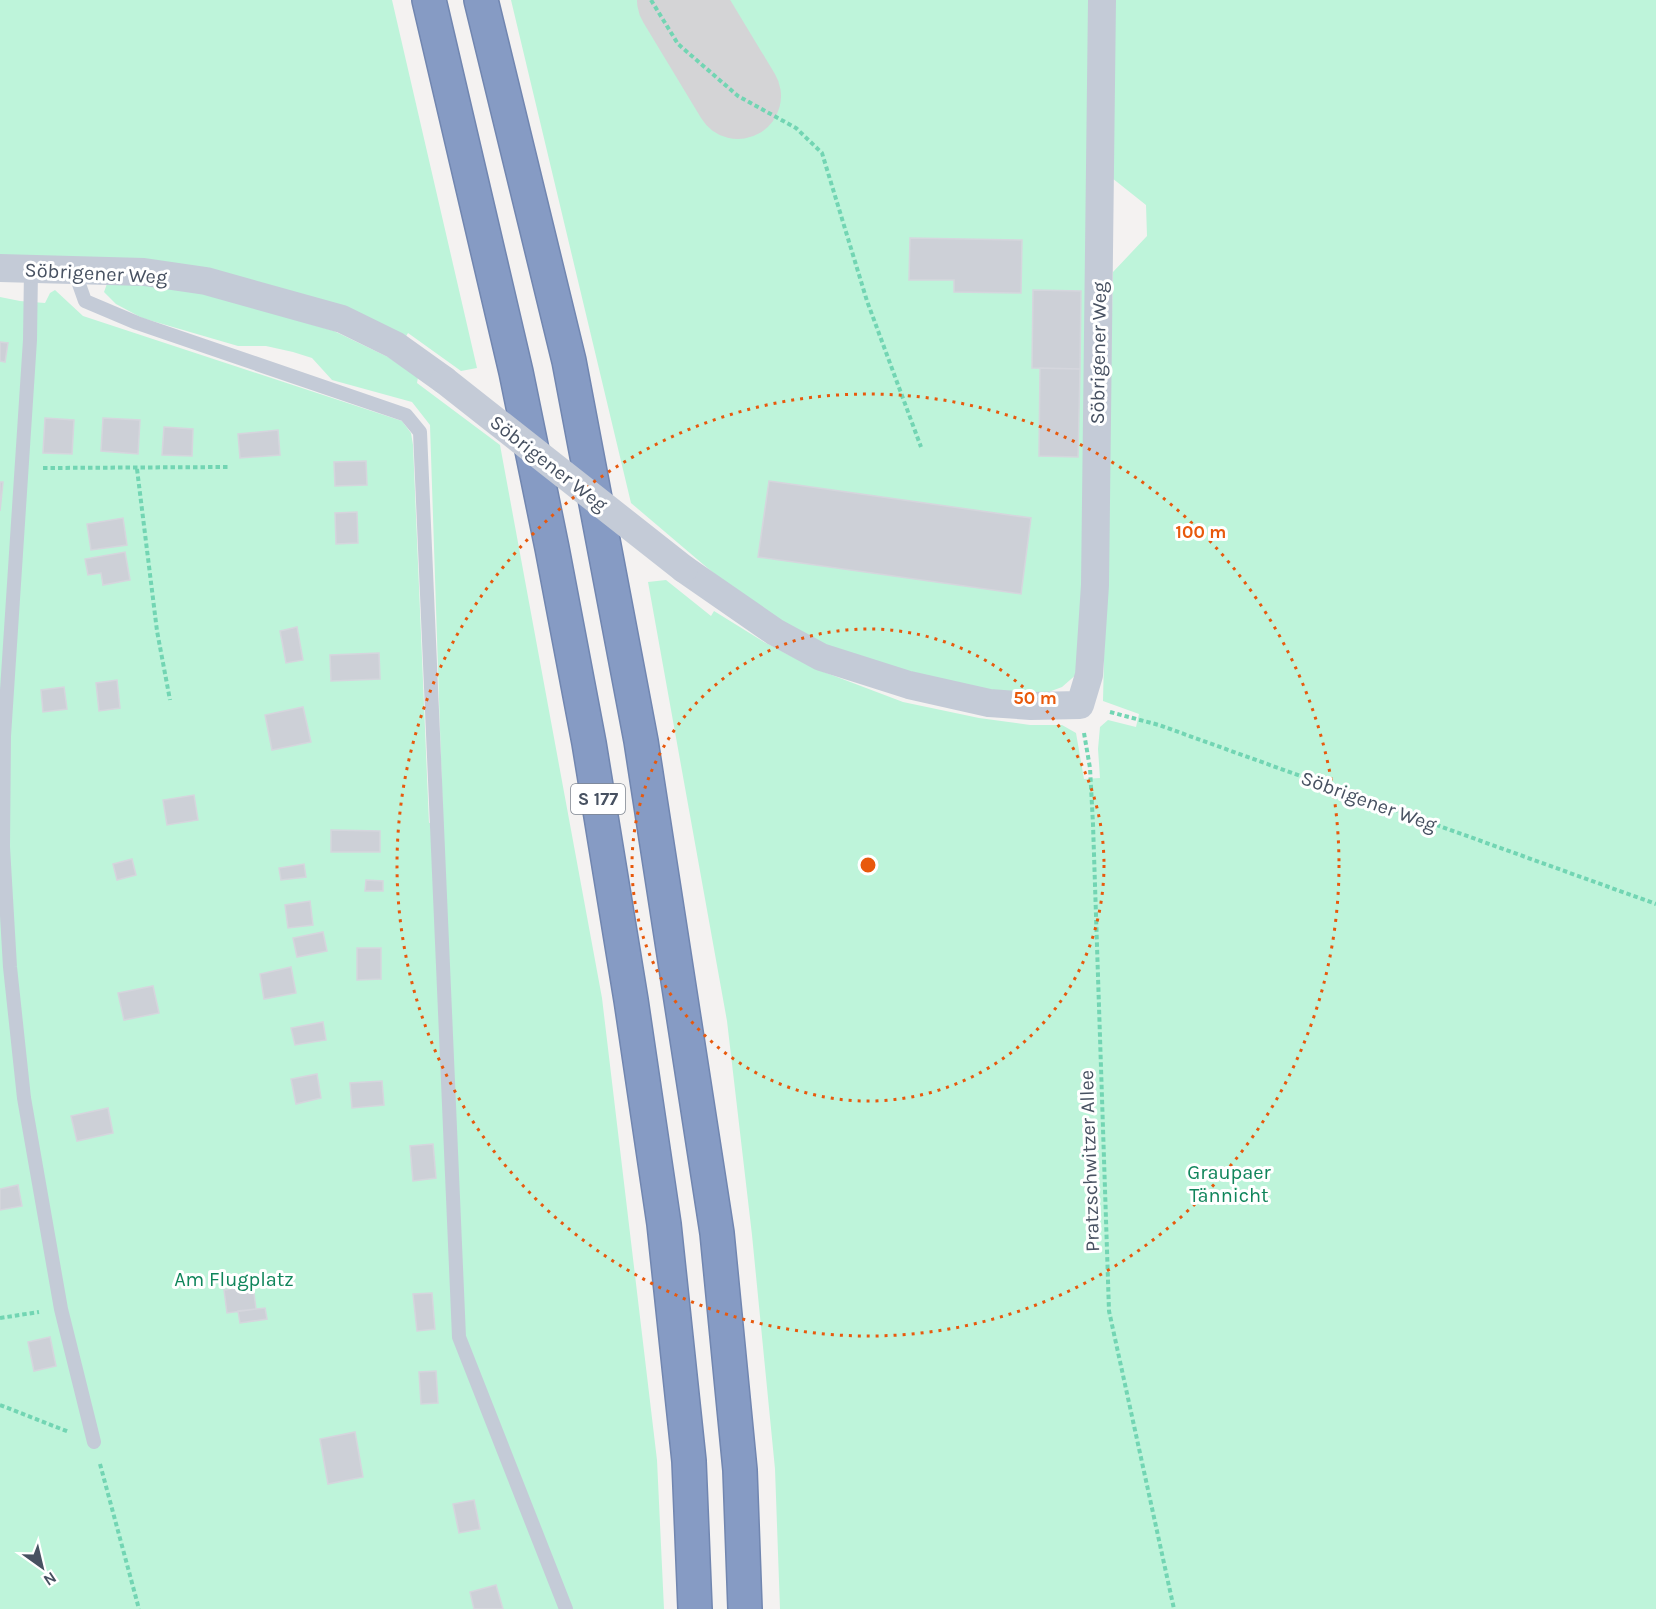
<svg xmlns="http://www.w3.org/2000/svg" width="1656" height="1609" font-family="Karla,sans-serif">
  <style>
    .green { fill: #bef4da }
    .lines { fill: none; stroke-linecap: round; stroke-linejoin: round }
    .taxiway { stroke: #d4d4d6; stroke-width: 86 }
    .building { fill: #cdd0d7; stroke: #d5d6dd; stroke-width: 1.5 }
    .highway-casing { stroke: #7186b0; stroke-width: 36 }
    .path { stroke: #72d5b3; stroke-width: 4; stroke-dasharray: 4.5 3; stroke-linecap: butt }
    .lane { stroke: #c4cbd7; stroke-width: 14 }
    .street { stroke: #c4cbd7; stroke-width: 28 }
    .highway { stroke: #869bc4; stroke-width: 33 }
    .street-bridge { stroke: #c4cbd7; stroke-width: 28 }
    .ring { fill: none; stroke: #e8590c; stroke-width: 3; stroke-dasharray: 3 6 }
    .labels { text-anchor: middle; stroke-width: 6; stroke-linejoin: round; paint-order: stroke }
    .shield { fill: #fff; stroke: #7e8590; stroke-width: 1.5 }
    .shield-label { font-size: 18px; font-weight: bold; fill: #475161 }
    .street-label { font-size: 20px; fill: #475161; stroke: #fff }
    .park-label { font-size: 20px; fill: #10855b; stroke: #fff }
    .centre { fill: #e8590c; stroke: #fff; stroke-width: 3 }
    .ring-label { font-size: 18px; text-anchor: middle; font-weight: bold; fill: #e8590c; stroke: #fff; stroke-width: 6; stroke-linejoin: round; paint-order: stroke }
  </style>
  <rect width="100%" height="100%" fill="#f4f2f1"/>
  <path class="green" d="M0,0H392L477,368L461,371L408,333L405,338L351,312L0,256Z
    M511,0H1095L1086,583L1078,673L1062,687L1038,696L984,693L830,648L783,624L724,582L631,503Z
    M1113,0H1656V1609H780L775,1469L752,1235L727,1021L648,582L666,580L711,616L714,611L764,642L816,669L903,702L979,718L1030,725H1062L1076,733L1084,779L1100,778L1098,749L1100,727L1108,720L1136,727L1139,714L1103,701L1113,272L1147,236L1146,205L1112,178Z
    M108,281L205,293L334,331L388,357L418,377L417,383L500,445L602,998L657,1460L664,1609H0V297L20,301L45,303L50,293L55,290L83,316L402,421L411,433L413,445L429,823L443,821L430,425L412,402L332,380L312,358L293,352L266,346H238L142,318L116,304L104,292Z"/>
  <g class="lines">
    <path class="taxiway" d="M680,0L738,96"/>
  </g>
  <path class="building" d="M910,238L1022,240L1021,293L954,292V280H909Z
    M1033,290L1081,291L1080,369L1032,368Z
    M0,342L8,343L5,362L0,361Z
    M1040,368L1080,369L1078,457L1039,456Z
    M45,418L74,420L72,454L43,453Z
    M103,418L140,420L138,454L101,451Z
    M164,427L193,429L192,456L162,455Z
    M278,430L280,455L240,458L238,434Z
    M366,461L367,485L335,486L334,462Z
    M769,481L1031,518L1021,594L758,557Z
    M0,482H3L0,511Z
    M357,512L358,543L336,544L335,513Z
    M123,518L127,545L91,550L87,524Z
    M125,552L130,580L103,585L101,573L88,575L85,559Z
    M297,627L303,660L286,663L280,631Z
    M379,653L380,679L331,681L330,655Z
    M117,680L120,708L99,711L96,683Z
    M64,687L67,709L43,712L41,690Z
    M303,707L311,742L272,750L265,715Z
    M194,795L198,820L167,825L163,800Z
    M331,830L380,831V852H331Z
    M132,859L136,875L117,880L113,864Z
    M304,864L306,877L281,880L279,868Z
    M366,880L383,881V891H365Z
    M310,901L313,925L288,928L285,905Z
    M323,932L327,951L297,957L293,938Z
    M357,948H381V979L357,980Z
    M291,967L296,993L264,999L260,974Z
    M153,986L159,1013L124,1020L118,993Z
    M323,1022L326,1040L295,1045L291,1028Z
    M317,1074L321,1098L296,1104L291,1079Z
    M382,1081L384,1105L352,1108L350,1083Z
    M108,1108L113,1133L77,1141L71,1116Z
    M433,1144L436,1178L413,1181L410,1146Z
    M18,1185L22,1206L0,1210V1189Z
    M253,1286L256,1309L227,1313L224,1290Z
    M432,1293L435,1329L417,1331L413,1294Z
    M265,1308L267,1319L240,1323L238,1311Z
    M50,1337L56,1366L34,1371L28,1342Z
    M436,1371L438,1403L421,1404L419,1372Z
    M355,1432L363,1477L328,1484L320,1439Z
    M474,1500L480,1529L459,1533L453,1504Z
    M496,1585L503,1609H474L470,1592Z"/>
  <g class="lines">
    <defs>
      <path id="highway" d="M429,0L516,372L552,548L589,743L631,1000L664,1224L689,1461L695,1609
        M481,0L569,361L641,741L717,1233L740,1470L745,1609"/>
    </defs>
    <use href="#highway" class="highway-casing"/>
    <path class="path" d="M651,0L678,44L738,96L796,128L822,153L867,301L921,447
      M43,468L230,467
      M137,469L157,631L170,700
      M1110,712L1159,725L1656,904
      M1084,733L1090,768L1093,824L1109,1311L1174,1609
      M0,1318L39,1312
      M0,1405L69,1432
      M100,1464L139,1609"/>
    <path class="lane" d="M31,270L30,340L4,736L3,847L10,967L24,1098L61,1309L94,1442
      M74,270L85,301L137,323L406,415L420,432L459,1337L566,1609"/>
    <path class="street" d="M0,268L144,272L206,281L342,319L395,345L444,380
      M684,569L775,632L821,657L909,685L989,703L1031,706L1080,705L1089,675L1095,585L1102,0"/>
    <use href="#highway" class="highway"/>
    <path class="street-bridge" d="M444,380L684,569"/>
  </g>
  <g class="ring">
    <circle cx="868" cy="865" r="236"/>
    <circle cx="868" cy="865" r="471"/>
  </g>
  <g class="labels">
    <rect class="shield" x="571" y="784" width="54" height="30" rx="4.5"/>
    <g class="shield-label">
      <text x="598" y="805">S 177</text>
    </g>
    <g class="street-label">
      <text transform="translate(96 273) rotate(3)" y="7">Söbrigener Weg</text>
      <text transform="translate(1098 353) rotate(-89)" y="7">Söbrigener Weg</text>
      <text transform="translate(549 463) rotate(38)" y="7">Söbrigener Weg</text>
      <text transform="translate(1369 801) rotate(20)" y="7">Söbrigener Weg</text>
      <text transform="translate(1089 1161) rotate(-92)" y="7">Pratzschwitzer Allee</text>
    </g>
    <g class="park-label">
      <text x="1229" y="1179">Graupaer<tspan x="1229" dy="23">Tännicht</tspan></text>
      <text x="234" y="1286">Am Flugplatz</text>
    </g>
  </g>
  <circle cx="868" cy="865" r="9" class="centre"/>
  <g class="ring-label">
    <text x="1201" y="538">100 m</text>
    <text x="1035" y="704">50 m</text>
  </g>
  <g transform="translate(42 1567) rotate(146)" stroke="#ffffff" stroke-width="4.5" paint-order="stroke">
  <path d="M0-4.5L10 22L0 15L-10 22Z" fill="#475161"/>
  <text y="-9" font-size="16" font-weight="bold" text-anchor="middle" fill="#475161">N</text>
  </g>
</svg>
